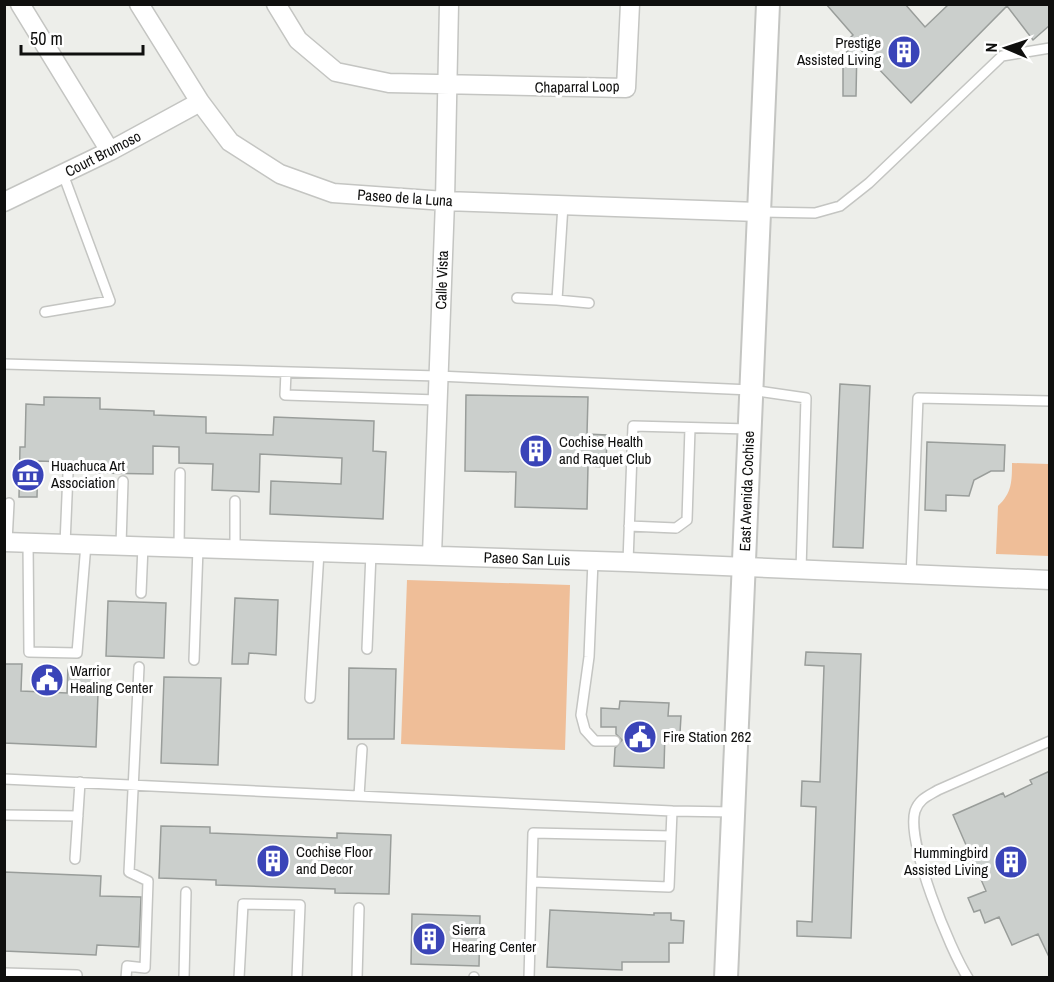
<svg xmlns="http://www.w3.org/2000/svg" width="1054" height="982" font-family="'Archivo Narrow',sans-serif">
  <style>
    .green { fill: #efbe98 }
    .building { fill: #cbcfcc; stroke: #999d9a; stroke-width: 1.5 }
    .lines { fill: none; stroke-linecap: round; stroke-linejoin: round }
    .service-casing { stroke: #c4c5c2; stroke-width: 12 }
    .minor-casing { stroke: #c4c5c2; stroke-width: 21 }
    .tertiary-casing { stroke: #c4c5c2; stroke-width: 26 }
    .service { stroke: #fff; stroke-width: 9 }
    .minor { stroke: #fff; stroke-width: 18 }
    .tertiary { stroke: #fff; stroke-width: 22 }
    .labels { text-anchor: middle; stroke-width: 6; stroke-linejoin: round; paint-order: stroke }
    .poi-label { font-size: 15px; fill: #0f0f0e; stroke: #fff; text-anchor: start }
    .street-label { font-size: 15px; fill: #0f0f0e; stroke: #fff }
  </style>
  <rect width="100%" height="100%" fill="#edeeea"/>
  <path class="green" d="M1012,463L1049,464V556L996,554L998,506C1012,493 1012,481 1012,463Z
    M407,580L570,585L565,750L401,744Z"/>
  <path class="building" d="M826,4H905L925,27L949,4H1050V25L1033,40L1007,6L911,103L857,46L856,96H843V56L855,43L850,38L853,35Z
    M840,384L870,386L863,548L833,547Z
    M466,395L588,397L587,434L607,435L606,467L588,466L587,509L515,507L516,472L465,471Z
    M44,397L100,398V409L154,411V415L206,417V433L273,435L274,417L374,421L373,451L386,452L383,519L270,514L271,481L341,484L342,458L260,454L259,492L212,490L213,464L179,463V447L153,446V474L96,473L97,463L38,461L37,497H19L20,447H25L26,404L44,405Z
    M927,442L1005,445L1004,471H991L974,480L969,496L946,495V511L925,510Z
    M235,598L278,600L276,655L249,653L248,664H232Z
    M108,601L166,603L164,658L106,656Z
    M806,652L861,654L851,938L797,936V921L812,922L816,807L801,806L802,781L820,782L824,666L805,665Z
    M4,664H22L21,691L67,693L68,666L99,667L96,747L4,743Z
    M349,668L396,669L394,739H348Z
    M164,677L221,678L218,765L161,763Z
    M620,701L669,703L668,716H681L680,733L665,732L664,768L614,766L615,748L622,740L616,734V727H601V708L619,709Z
    M1050,771V959L1038,934L1012,945L999,917L985,923L980,910L974,912L968,898L986,891L953,815L1003,793L1005,797L1032,784L1030,780Z
    M161,826L210,827V833L337,838V833L391,835L389,894L335,893V889L216,885V880L159,878Z
    M4,872L101,876L100,896L141,897L139,947L97,945L96,955L4,951Z
    M550,910L654,915V913H671V920L684,921L683,943H669V962H622V970L547,967Z
    M412,914L480,916L479,966L411,964Z"/>
  <g class="lines">
    <defs>
      <path id="service" d="M563,205L557,300L589,303
        M758,212L815,213L840,206L869,183L1002,56L1050,48
        M517,298L557,300
        M45,312L110,301L63,174
        M4,364L438,376L751,390L806,398L801,570
        M286,372L285,395L437,400
        M629,526L676,528L687,520L690,428
        M7,542L9,503
        M28,543L29,652L77,653L86,544
        M65,544L68,473
        M121,545L123,481
        M179,547L180,473
        M235,549V501
        M593,561L589,657L581,715L585,730L595,741H615
        M628,562L633,426L749,429
        M911,575L918,398L1050,401
        M141,593L143,546
        M367,649L371,553
        M194,660L198,548
        M310,698L319,552
        M4,779L672,811
        M359,796L362,749
        M4,815L78,816
        M75,859L80,782
        M532,882L669,887L671,836
        M4,973L77,975V978
        M126,978L127,966L145,968L148,881L129,872L139,667
        M184,978L186,892
        M239,978L243,904L300,905L297,978
        M357,978L359,908
        M474,978V977
        M529,978L533,833L671,836L672,811L733,812
        M968,978C950,950 906,842 915,811C919,799 928,796 938,790L1050,741"/>
      <path id="minor" d="M20,4L110,151
        M139,4L200,102L230,142L280,174L333,193L445,201L758,212
        M276,4L298,40L336,72L389,83L626,88L630,4
        M4,202L110,151L200,102
        M4,542L628,562L1050,580
        M432,555L445,201L449,4"/>
      <path id="tertiary" d="M726,978L768,4"/>
    </defs>
    <use href="#service" class="service-casing"/>
    <use href="#minor" class="minor-casing"/>
    <use href="#tertiary" class="tertiary-casing"/>
    <use href="#service" class="service"/>
    <use href="#minor" class="minor"/>
    <use href="#tertiary" class="tertiary"/>
  </g>
  <defs>
    <symbol id="building-disc" viewBox="-11 -11 22 22"><circle r="9.5" fill="#3a44b8" stroke="#fff"/><path d="M-4-6H4V6H1V3H-1V6H-4ZM-2.5-4.3h1.7v1.8h-1.7ZM.8-4.3h1.7v1.8H.8ZM-2.5-1h1.7V.8h-1.7ZM.8-1h1.7V.8H.8Z" fill="#fff"/></symbol>
    <symbol id="museum-disc" viewBox="-11 -11 22 22"><circle r="9.5" fill="#3a44b8" stroke="#fff"/><path d="M0-6L6-3V-2H-6V-3ZM-5-1h2V3h-2ZM-1-1h2V3h-2ZM3-1h2V3H3ZM-6 4H6V6H-6Z" fill="#fff"/></symbol>
    <symbol id="civic-disc" viewBox="-11 -11 22 22"><circle r="9.5" fill="#3a44b8" stroke="#fff"/><path d="M-.6-6.5H3V-4.5H.6V-3L4-1V1h2V6H-6V1h2V-1L-.6-3ZM-1.2 2.5V6h2.4V2.5Z" fill="#fff"/></symbol>
  </defs>
  <g fill-rule="evenodd">
    <use href="#building-disc" x="885" y="33" width="38" height="38"/>
    <use href="#building-disc" x="517" y="432" width="38" height="38"/>
    <use href="#museum-disc" x="9" y="456" width="38" height="38"/>
    <use href="#civic-disc" x="28" y="661" width="38" height="38"/>
    <use href="#civic-disc" x="621" y="718" width="38" height="38"/>
    <use href="#building-disc" x="254" y="842" width="38" height="38"/>
    <use href="#building-disc" x="992" y="843" width="38" height="38"/>
    <use href="#building-disc" x="410" y="920" width="38" height="38"/>
  </g>
  <g class="labels">
    <g class="poi-label">
      <text x="881" y="48" text-anchor="end">Prestige<tspan x="881" dy="17">Assisted Living</tspan></text>
      <text x="559" y="447">Cochise Health<tspan x="559" dy="17">and Raquet Club</tspan></text>
      <text x="51" y="471">Huachuca Art<tspan x="51" dy="17">Association</tspan></text>
      <text x="70" y="676">Warrior<tspan x="70" dy="17">Healing Center</tspan></text>
      <text x="663" y="742">Fire Station 262</text>
      <text x="296" y="857">Cochise Floor<tspan x="296" dy="17">and Decor</tspan></text>
      <text x="988" y="858" text-anchor="end">Hummingbird<tspan x="988" dy="17">Assisted Living</tspan></text>
      <text x="452" y="935">Sierra<tspan x="452" dy="17">Hearing Center</tspan></text>
    </g>
    <g class="street-label">
      <text transform="translate(577 87) rotate(-1)" y="5">Chaparral Loop</text>
      <text transform="translate(103 154) rotate(-27)" y="5">Court Brumoso</text>
      <text transform="translate(405 198) rotate(4)" y="5">Paseo de la Luna</text>
      <text transform="translate(442 280) rotate(-88)" y="5">Calle Vista</text>
      <text transform="translate(747 491) rotate(-88)" y="5">East Avenida Cochise</text>
      <text transform="translate(527 559) rotate(2)" y="5">Paseo San Luis</text>
    </g>
  </g>
  <rect width="1054" height="982" fill="none" stroke="#0f0f0e" stroke-width="12"/>
  <g transform="translate(1006 48) rotate(272)" stroke="#ffffff" stroke-width="4.5" paint-order="stroke">
  <path d="M0-4.5L10 22L0 15L-10 22Z" fill="#0f0f0e"/>
  <text y="-9" font-size="16" font-weight="bold" text-anchor="middle" fill="#0f0f0e">N</text>
  </g>
  <path d="M21 45v9h122v-9" fill="none" stroke="#0f0f0e" stroke-width="3"/>
  <text x="30" y="45" font-size="18" fill="#0f0f0e" stroke="#ffffff" stroke-width="4.5" paint-order="stroke">50 m</text>
</svg>
